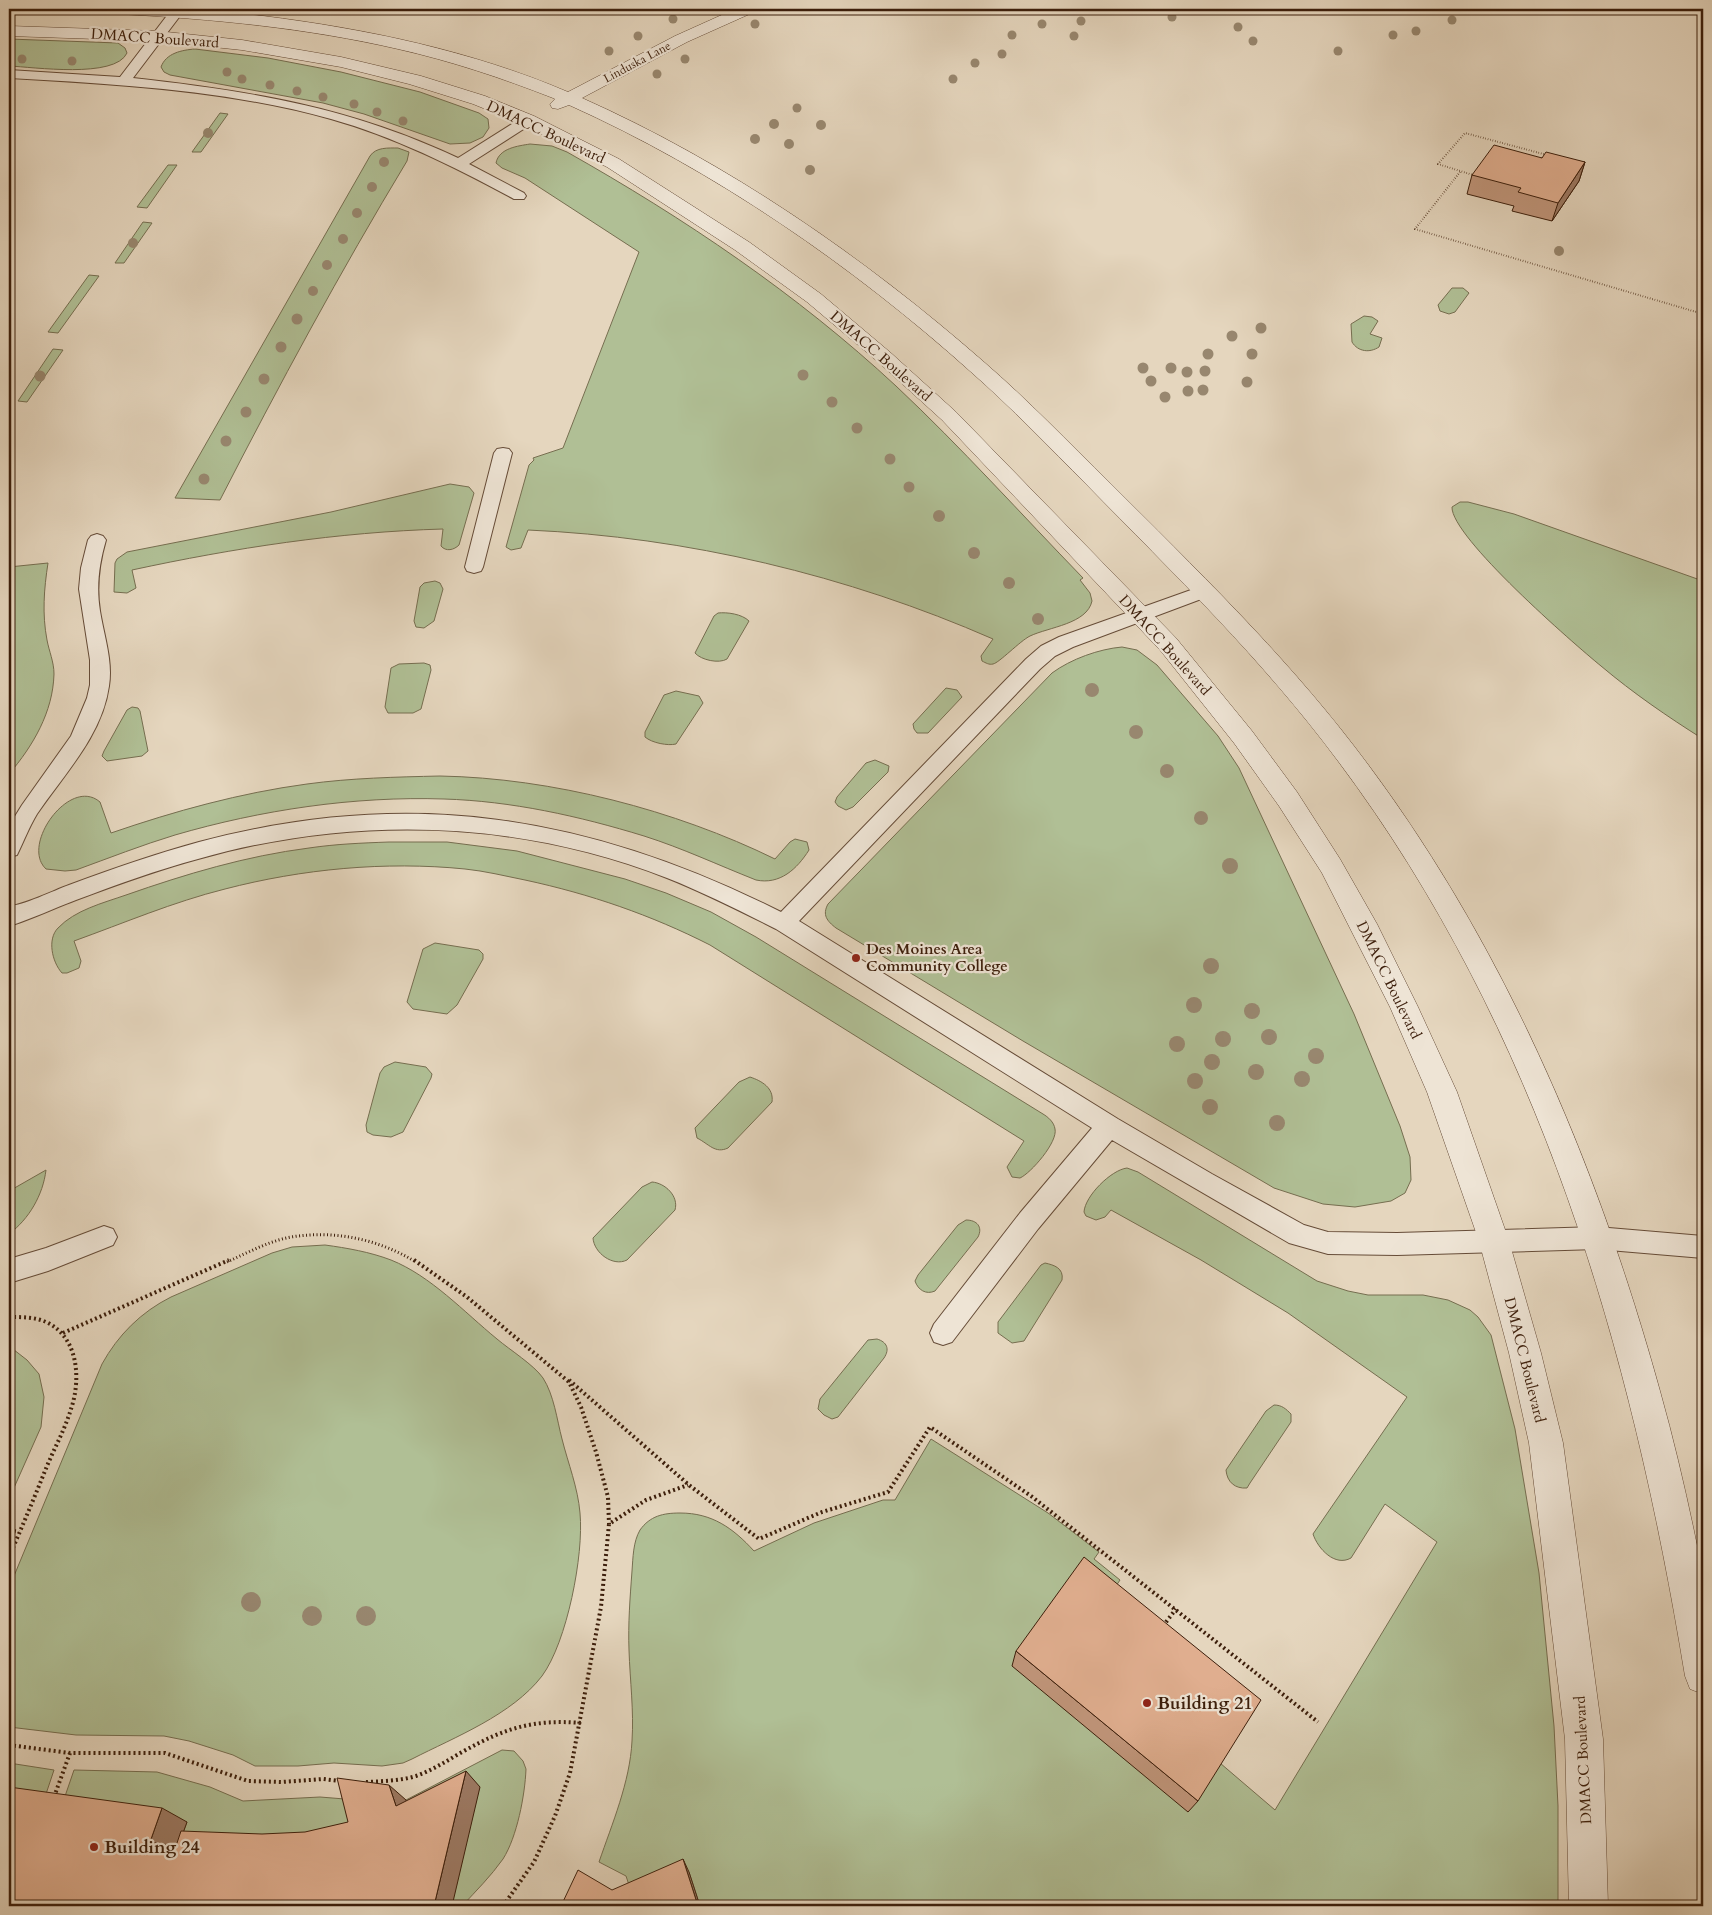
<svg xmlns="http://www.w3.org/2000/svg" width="1712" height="1915" font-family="Cardo,serif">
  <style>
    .green { fill: #b0bf95; stroke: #766e50 }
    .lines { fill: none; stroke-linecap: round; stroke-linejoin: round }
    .service-casing { stroke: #664c38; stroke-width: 2 }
    .minor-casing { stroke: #664c38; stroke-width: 1 }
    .path-far2 { stroke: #3c1e0b; stroke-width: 2; stroke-dasharray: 0.5 2; stroke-linecap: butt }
    .path-far1 { stroke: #3c1e0b; stroke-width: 3; stroke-dasharray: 1 2.5; stroke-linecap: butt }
    .path { stroke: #3c1e0b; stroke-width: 4; stroke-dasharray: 2 3; stroke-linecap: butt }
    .service { fill: #eee4d5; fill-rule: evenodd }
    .minor { fill: #eee4d5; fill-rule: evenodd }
    .tree { fill: #98876f }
    .wall { fill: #c1967b; stroke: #3c1e0b }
    .shaded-wall { fill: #9d7a64; stroke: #3c1e0b }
    .building { fill: #e0ae8f; stroke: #3c1e0b }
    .poi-dot { fill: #8f2418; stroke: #eee4d5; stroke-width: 2 }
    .labels { text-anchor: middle; stroke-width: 4.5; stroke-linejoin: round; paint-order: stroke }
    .far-street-label { font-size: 12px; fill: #3c1e0b; stroke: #eee4d5 }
    .street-label { font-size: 15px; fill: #3c1e0b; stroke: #eee4d5 }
    .poi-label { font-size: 15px; font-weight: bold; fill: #3c1e0b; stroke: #eee4d5; text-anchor: start }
    .near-poi-label { font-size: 18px; font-weight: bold; fill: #3c1e0b; stroke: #eee4d5; text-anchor: start }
  </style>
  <rect width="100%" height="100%" fill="#e5d6be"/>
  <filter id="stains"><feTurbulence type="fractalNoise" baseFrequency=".004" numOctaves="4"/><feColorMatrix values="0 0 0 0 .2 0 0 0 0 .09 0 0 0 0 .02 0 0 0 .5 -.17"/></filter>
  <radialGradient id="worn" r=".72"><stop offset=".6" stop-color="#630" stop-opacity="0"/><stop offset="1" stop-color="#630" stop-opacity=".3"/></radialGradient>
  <path class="green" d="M9,39L118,43L125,48L127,53C115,79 33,67 9,66Z
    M195,49L268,58L341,72L420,92L479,113L488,119L489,128L483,137L470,143L450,144L364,114L323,103L170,75L164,72L161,67C166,53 182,50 195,49Z
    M220,113L228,114L201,152H192Z
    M530,144L552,146L567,152C684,218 797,294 896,386C961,447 1021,514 1083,578L1080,580L1090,593L1092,601C1087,624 1049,627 1030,636C1020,641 999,663 993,664C989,665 986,663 982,661L981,656L993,639C847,575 687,537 528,530L521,548L511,550L506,547L529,465L534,460L533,458L563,448L639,252L525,178L502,168L496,163C499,148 518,146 530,144Z
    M398,148L409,152L407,161C340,272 279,385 220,500L175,498L370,156C376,147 388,148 398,148Z
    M168,165H177L147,208L137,207Z
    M143,222L152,223L124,263H115Z
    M89,275L99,276L58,333L48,332Z
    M1452,288H1463L1469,293L1455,312L1449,314L1440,311L1438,305Z
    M1364,316L1372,317L1378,321L1370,334L1382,338L1379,347C1370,353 1358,352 1352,342L1351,324Z
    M53,349L63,350L27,402L18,401Z
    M450,484L469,487L474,493L459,545C454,550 446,552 441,546L443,529C338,532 234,548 132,570L136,588L127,593L114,592L115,563L117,559L127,552L331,512Z
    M1460,502H1468L1514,514L1703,581V739C1668,717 1633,693 1601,666C1574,644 1451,537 1452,507Z
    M48,563C44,589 42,614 47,640C49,651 54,662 54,674C53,712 33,746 9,774V567Z
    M435,581L440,583L443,589L434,621L424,628L416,627L414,621L420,587L424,583Z
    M718,613C727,612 742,614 749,621L727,659C719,664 701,660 695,653L714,616Z
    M1122,647L1137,650L1157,665L1218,736L1239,768L1354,1014L1400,1126L1410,1157L1411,1180L1405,1193L1391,1201L1355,1207L1323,1204L1274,1188L1023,1041L836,928C827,921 822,915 828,904L1052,673C1071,659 1099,649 1122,647Z
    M424,663L430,665L431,670L421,709L413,713H388L385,707L391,668L399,664Z
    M946,688L957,690L962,697L928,733H917L914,729L913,724Z
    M676,691L699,696L703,703L676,744C668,746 652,743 645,737V732L664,695Z
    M132,707L138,708L140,711L148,751L142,756L107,761L102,756L104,751L127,710Z
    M875,760L889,766L888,772L853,807L846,810L838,806L835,802L837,797L866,763Z
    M440,776C552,778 675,810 775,859L790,842L795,839L807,842L809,850C797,869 780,885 756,880C718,865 682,848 644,836C579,816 511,801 444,799C354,796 261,810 175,835C142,845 109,858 76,870L65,871L46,869C20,845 70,776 100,802L111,833C175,811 240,793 307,784C351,778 396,777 440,776Z
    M389,842H447L517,851L625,879L666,893L711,912L756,937L1043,1114C1048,1117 1054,1122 1055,1129C1058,1142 1031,1173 1020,1178L1012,1177L1007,1167L1024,1141L710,945C651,915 590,894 525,880C505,876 485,871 465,869C385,861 302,869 225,889C173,902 124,923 74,941L81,961L79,968L67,973H62C52,962 47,939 58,928C75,910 103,903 126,895C186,874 246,856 309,848C336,844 362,843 389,842Z
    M435,943L479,950L483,954V959L457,1005L447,1014L413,1009L407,1002L423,949Z
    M395,1062L426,1067L432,1074L431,1078L403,1132L391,1137L373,1135L367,1132L366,1125L380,1073L384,1067Z
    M750,1077C762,1081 774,1088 772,1102L728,1148C715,1154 709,1144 697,1138L695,1128L739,1082Z
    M1127,1168L1138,1172L1317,1281L1348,1291L1368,1295H1423L1448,1300L1470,1310L1478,1317L1491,1335L1515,1429L1539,1573L1554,1726L1558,1806V1906H700L689,1872L633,1897L626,1876L599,1862C612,1824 630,1782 632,1741C634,1711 630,1681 629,1650C628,1624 630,1598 632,1571C633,1558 633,1542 640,1530C650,1516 663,1513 680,1513C712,1513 733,1528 754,1551L814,1523L883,1500H895L931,1439L1048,1513L1099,1552L1094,1559L1120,1580L1108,1598L1220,1763L1275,1810L1437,1542L1385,1504L1351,1558C1335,1567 1318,1549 1313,1534L1407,1397L1288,1313L1201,1260L1111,1210L1105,1217L1096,1220L1086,1216L1084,1212C1085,1196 1111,1170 1127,1168Z
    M46,1170C43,1195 29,1219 9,1234V1186L11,1190Z
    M652,1182C665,1183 679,1196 675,1210L627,1260C613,1267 594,1253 593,1238L642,1187Z
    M966,1220C977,1220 983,1227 978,1237L935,1291C926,1295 918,1290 915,1281L918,1275L958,1225Z
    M325,1245C347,1248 370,1252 391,1260C431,1276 464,1312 497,1339C510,1350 534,1365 543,1378C554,1395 557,1420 562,1439C568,1463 578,1488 580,1513C584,1555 567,1642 542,1676C512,1715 455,1737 412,1759L403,1763L382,1766L334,1763L298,1766H255L233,1755L189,1741L164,1736L76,1735L9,1727V1588L102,1364C118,1335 141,1312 171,1297L272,1253L292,1247Z
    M1045,1263C1054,1265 1064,1268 1062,1280L1024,1341L1012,1343L998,1333V1322L1041,1265Z
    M877,1339C887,1342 890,1349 884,1358L838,1417L832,1419L824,1415L818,1409L820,1399L868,1340Z
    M9,1346L27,1360L39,1374L44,1397L41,1427L9,1499Z
    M1274,1405C1282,1405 1286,1409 1291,1414V1422L1250,1483L1247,1488C1235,1489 1227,1482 1226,1470L1266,1411Z
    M502,1750L514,1751L523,1761L526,1769C525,1795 517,1837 503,1859C491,1876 476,1891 462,1906H452L413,1821L406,1800Z
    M9,1763L54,1770L43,1803L9,1798Z
    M74,1770L157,1772L210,1787L243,1801L320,1797L357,1800L366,1837L175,1855L187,1822L62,1805Z"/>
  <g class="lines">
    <defs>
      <path id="service" d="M172,9H182L183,12L133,78C250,91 350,107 458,158L523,117H533L535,120L533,123L469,164L524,193L526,196L524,199H514C455,167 395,137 331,119C228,90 115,84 9,78V70L120,77Z
        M503,448L509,449L512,453L483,567L481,571L474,573L467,571L465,567L494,453L497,449Z
        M97,534L103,536L106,540C99,564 96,586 100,611C104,636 113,661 109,686C102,736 64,774 37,814C29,827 24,841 17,855L9,857V826L22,805L71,736L87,698L90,685V660L79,589L81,568L88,540L91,536Z
        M1205,585L1212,587L1214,591L1212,595L1073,647L1055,656L1040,669L799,921L1118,1119L1212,1174L1304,1225L1328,1232L1397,1233L1597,1227L1703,1236V1258L1597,1249L1397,1255L1328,1254L1289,1243L1112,1140L1038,1229L952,1342L943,1345L934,1342L930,1333L934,1324L1020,1213L1092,1128L776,929C740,911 705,893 667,878C516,819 353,815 198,859C157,870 116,885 76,900C54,908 32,919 9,926V906C22,906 55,890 69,885C112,869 155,854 199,842C409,786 589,815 781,912L1026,659L1041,646L1059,637Z
        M104,1226L113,1229L117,1237L113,1245L48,1271L9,1283V1259L46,1248Z"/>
      <path id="minor" d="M112,9C162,6 213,10 263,16C367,29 472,51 568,92L675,36L735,9H756L754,12L687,42L582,98C728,163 864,257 984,362C1028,400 1068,442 1110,483C1195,568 1281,651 1354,746C1501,937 1596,1160 1660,1391C1673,1437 1684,1484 1694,1531C1697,1547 1702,1564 1703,1581C1705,1619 1703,1657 1703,1694L1690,1689L1685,1676C1631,1347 1540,1031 1338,761C1263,660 1174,574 1087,485C1049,447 1012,408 971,372C853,266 714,170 569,105L558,109L552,108L550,104L555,99L553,98C502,78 451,61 398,49C307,28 213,19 120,14L114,12Z
        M9,26L157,31L242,40L341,57L421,76L485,96L534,116L619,159L749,242L821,294L891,353L956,412L1176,638L1252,731L1297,792L1340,859L1377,924L1418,1007L1457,1092L1509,1241L1541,1353L1563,1443L1603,1739L1608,1906H1569L1565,1739L1529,1443L1509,1353L1479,1241L1427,1092L1390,1007L1322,873L1279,806L1234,743L1160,650L942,420L877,361L807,302L735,250L607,167L522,124L473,104L409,84L341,67L242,50L157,41L9,36Z"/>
    </defs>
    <use href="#service" class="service-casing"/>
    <use href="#minor" class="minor-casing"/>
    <path class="path-far2" d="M1460,172L1415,229L1703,314
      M1475,172L1473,175L1438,164L1465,133L1547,155"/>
    <path class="path-far1" d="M227,1262C247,1253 269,1241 291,1237C335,1230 378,1239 416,1262"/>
    <path class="path" d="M414,1260L467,1297L569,1382L581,1407L596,1452L608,1497L609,1524
      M9,1317C22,1317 35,1317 46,1322C79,1337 81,1380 71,1409C65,1429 55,1447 47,1466C35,1496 22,1527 9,1557
      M63,1333L229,1260
      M569,1380L689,1485L759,1539L822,1512L888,1492L930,1427L1031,1496L1318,1722
      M9,1530L19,1532
      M1163,1626L1176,1609
      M9,1745L70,1753H165L248,1781L282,1782L323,1779L340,1781
      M366,1782C383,1781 400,1781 416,1776C433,1770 448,1760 464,1751C505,1728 534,1719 581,1723
      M54,1797L70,1753
      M503,1906L534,1862L555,1816L570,1773L601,1607L609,1524L646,1500L688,1485"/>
    <use href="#service" class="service"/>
    <use href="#minor" class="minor"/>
  </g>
  <g class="tree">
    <circle cx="1172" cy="17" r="4.5"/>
    <circle cx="673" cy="19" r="4.5"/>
    <circle cx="1452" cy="20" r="4.5"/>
    <circle cx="1081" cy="21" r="4.5"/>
    <circle cx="755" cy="24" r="4.5"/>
    <circle cx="1042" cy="24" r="4.5"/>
    <circle cx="1238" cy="27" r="4.5"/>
    <circle cx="1416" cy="31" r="4.5"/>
    <circle cx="1012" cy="35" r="4.5"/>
    <circle cx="1393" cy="35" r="4.5"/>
    <circle cx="638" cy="36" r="4.5"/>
    <circle cx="1074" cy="36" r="4.5"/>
    <circle cx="1253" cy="41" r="4.5"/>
    <circle cx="609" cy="51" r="4.5"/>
    <circle cx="1338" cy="51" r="4.5"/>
    <circle cx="1002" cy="54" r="4.5"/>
    <circle cx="22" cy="59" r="4.5"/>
    <circle cx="685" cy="59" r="4.5"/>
    <circle cx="72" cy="61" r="4.5"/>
    <circle cx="975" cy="63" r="4.5"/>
    <circle cx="227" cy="72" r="4.5"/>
    <circle cx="657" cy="74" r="4.5"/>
    <circle cx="242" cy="79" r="4.5"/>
    <circle cx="953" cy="79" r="4.5"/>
    <circle cx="270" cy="85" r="4.5"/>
    <circle cx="297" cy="91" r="4.5"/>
    <circle cx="323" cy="97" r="4.5"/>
    <circle cx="354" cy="104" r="4.5"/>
    <circle cx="797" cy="108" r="4.5"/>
    <circle cx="377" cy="112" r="4.5"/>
    <circle cx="403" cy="121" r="4.5"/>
    <circle cx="774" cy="124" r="5"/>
    <circle cx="821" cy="125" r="5"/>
    <circle cx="208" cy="133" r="5"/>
    <circle cx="755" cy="139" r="5"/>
    <circle cx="789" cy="144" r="5"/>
    <circle cx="384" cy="162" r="5"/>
    <circle cx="810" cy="170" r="5"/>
    <circle cx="372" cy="187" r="5"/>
    <circle cx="357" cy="213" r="5"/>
    <circle cx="343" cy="239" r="5"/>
    <circle cx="133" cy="243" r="5"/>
    <circle cx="1559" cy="251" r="5"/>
    <circle cx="327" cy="265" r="5"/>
    <circle cx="313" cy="291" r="5"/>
    <circle cx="297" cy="319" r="5.5"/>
    <circle cx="1261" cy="328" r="5.5"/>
    <circle cx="1232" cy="336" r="5.5"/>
    <circle cx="281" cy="347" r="5.5"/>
    <circle cx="1208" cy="354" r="5.5"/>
    <circle cx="1252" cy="354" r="5.5"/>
    <circle cx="1143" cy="368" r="5.5"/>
    <circle cx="1171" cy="368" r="5.5"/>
    <circle cx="1205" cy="371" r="5.5"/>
    <circle cx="1187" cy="372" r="5.5"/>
    <circle cx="803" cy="375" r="5.5"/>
    <circle cx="40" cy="376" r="5.5"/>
    <circle cx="264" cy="379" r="5.5"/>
    <circle cx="1151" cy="381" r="5.5"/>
    <circle cx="1247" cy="382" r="5.5"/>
    <circle cx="1203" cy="390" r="5.5"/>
    <circle cx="1188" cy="391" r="5.5"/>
    <circle cx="1165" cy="397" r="5.5"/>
    <circle cx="832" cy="402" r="5.5"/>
    <circle cx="246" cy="412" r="5.5"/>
    <circle cx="857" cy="428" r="5.5"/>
    <circle cx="226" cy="441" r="5.5"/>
    <circle cx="890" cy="459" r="5.5"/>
    <circle cx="204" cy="479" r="5.5"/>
    <circle cx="909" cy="487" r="5.5"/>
    <circle cx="939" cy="516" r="6"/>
    <circle cx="974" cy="553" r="6"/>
    <circle cx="1009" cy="583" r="6"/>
    <circle cx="1038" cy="619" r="6"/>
    <circle cx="1092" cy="690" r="7"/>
    <circle cx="1136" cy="732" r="7"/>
    <circle cx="1167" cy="771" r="7"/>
    <circle cx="1201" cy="818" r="7"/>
    <circle cx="1230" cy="866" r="8"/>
    <circle cx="1211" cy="966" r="8"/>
    <circle cx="1194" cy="1005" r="8"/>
    <circle cx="1252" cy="1011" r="8"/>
    <circle cx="1269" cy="1037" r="8"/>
    <circle cx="1223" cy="1039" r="8"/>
    <circle cx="1177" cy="1044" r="8"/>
    <circle cx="1316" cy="1056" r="8"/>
    <circle cx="1212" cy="1062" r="8"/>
    <circle cx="1256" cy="1072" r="8"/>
    <circle cx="1302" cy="1079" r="8"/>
    <circle cx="1195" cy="1081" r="8"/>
    <circle cx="1210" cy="1107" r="8"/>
    <circle cx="1277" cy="1123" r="8"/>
    <circle cx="251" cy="1602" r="10"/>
    <circle cx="312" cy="1616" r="10"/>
    <circle cx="366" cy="1616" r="10"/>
  </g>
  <path class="wall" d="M1542,158L1585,162L1579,181L1552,221L1512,211L1514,206L1467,194L1472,175Z
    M1016,1651L1198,1801L1188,1812L1012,1666Z"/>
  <path class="shaded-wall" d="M1585,162L1579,181L1552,221L1558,203Z
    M466,1771L480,1787L452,1906H434Z
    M389,1785L406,1800L413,1821L396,1806Z
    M162,1808L187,1822L175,1855L150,1842Z
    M683,1859L689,1872L700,1906H698Z"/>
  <path class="building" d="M1494,145L1542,158L1546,152L1585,162L1558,203L1518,192L1521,188L1472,175Z
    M1084,1557L1261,1700L1198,1801L1016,1651Z
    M466,1771L434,1906H9V1787L162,1808L150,1842L176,1846L181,1831L262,1834L305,1832L348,1822L337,1778L389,1785L396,1806Z
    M683,1859L698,1906H561L578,1870L612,1890Z"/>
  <g class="poi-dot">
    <circle cx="856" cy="958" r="5"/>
    <circle cx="1147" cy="1703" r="5"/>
    <circle cx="94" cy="1847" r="5"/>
  </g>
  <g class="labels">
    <g class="far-street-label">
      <text transform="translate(637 62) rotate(-28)" y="4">Linduska Lane</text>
    </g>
    <g class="street-label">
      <text transform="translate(155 38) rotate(4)" y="5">DMACC Boulevard</text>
      <text transform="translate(546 132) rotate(25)" y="5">DMACC Boulevard</text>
      <text transform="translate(881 356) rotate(41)" y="5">DMACC Boulevard</text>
      <text transform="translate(1165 645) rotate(48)" y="5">DMACC Boulevard</text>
      <text transform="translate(1389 980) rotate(64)" y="5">DMACC Boulevard</text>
      <text transform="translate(1525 1360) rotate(76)" y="5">DMACC Boulevard</text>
      <text transform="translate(1583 1760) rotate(-93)" y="5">DMACC Boulevard</text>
    </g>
    <g class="poi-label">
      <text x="866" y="954">Des Moines Area<tspan x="866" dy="17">Community College</tspan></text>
    </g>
    <g class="near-poi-label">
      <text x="1157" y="1709">Building 21</text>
      <text x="104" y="1853">Building 24</text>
    </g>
  </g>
  <rect width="1712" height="1915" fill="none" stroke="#e5d6be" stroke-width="30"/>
  <rect x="10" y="10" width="1692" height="1895" fill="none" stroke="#3c1e0b" stroke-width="2.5"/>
  <rect x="15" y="15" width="1682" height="1885" fill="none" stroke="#3c1e0b"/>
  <rect width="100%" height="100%" filter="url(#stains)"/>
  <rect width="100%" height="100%" fill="url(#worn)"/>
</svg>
